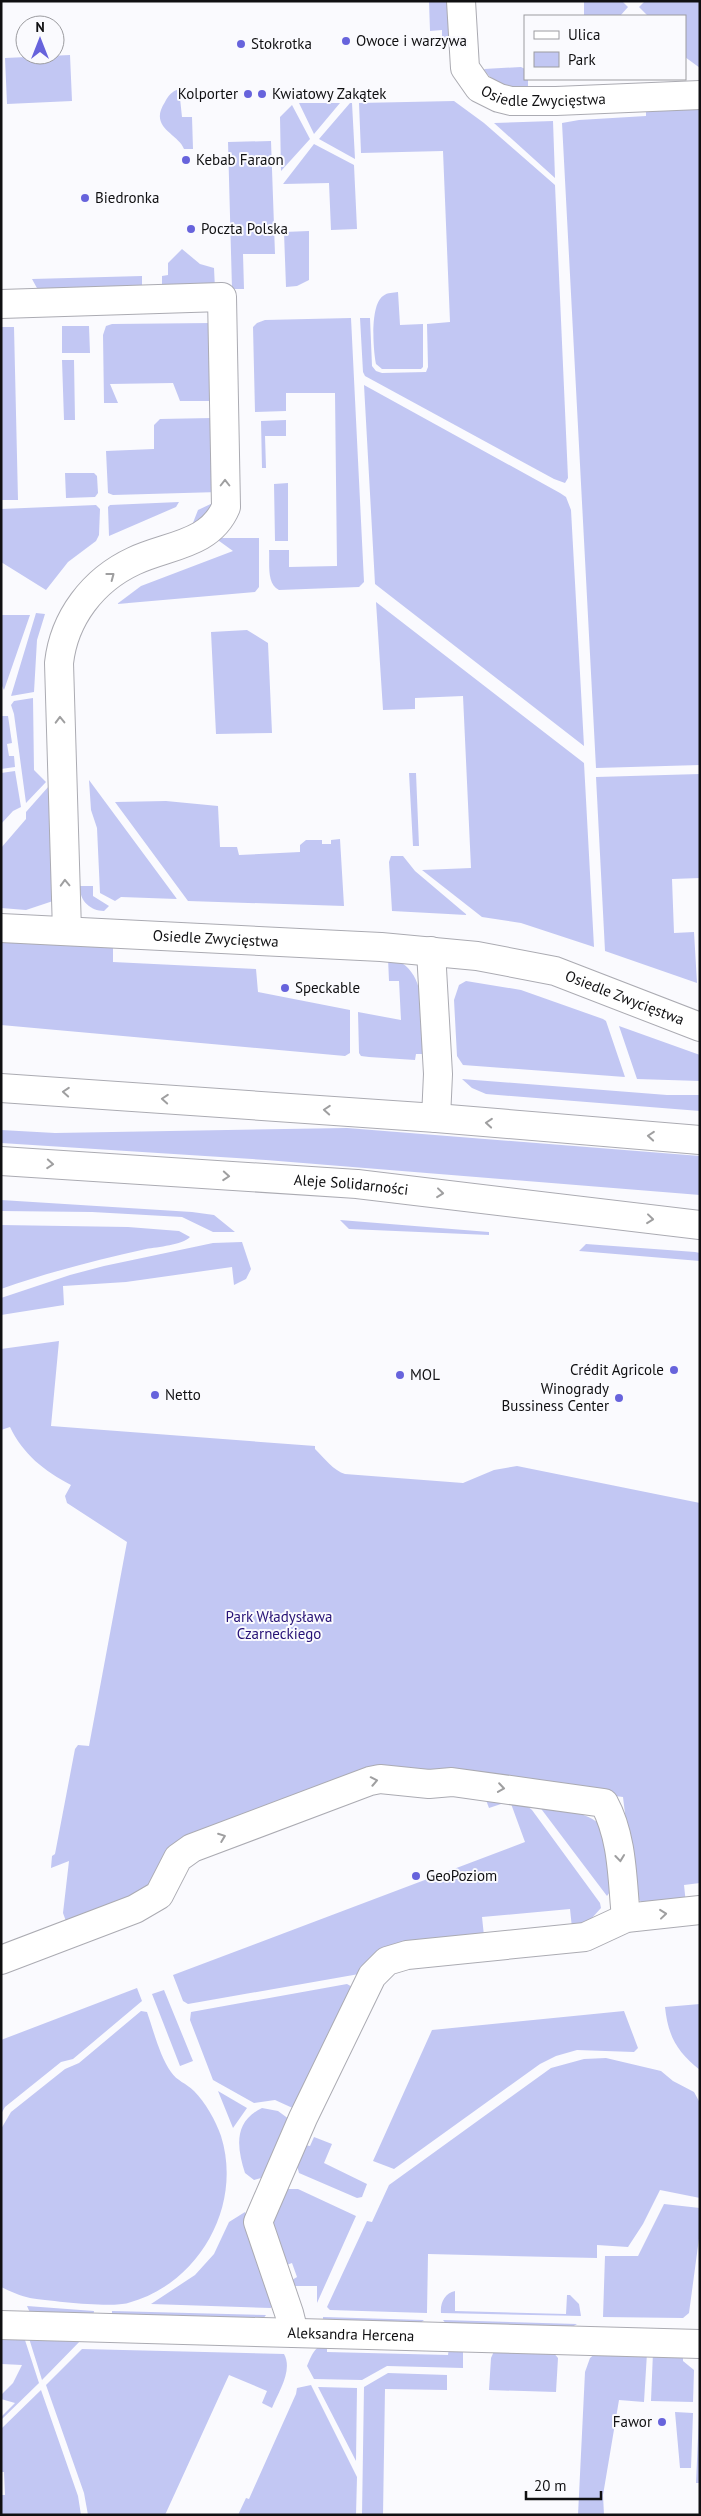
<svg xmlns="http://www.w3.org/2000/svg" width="701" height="2516" font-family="'PT Sans',sans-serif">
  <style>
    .green { fill: #c2c7f3 }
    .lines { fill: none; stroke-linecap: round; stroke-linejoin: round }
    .minor-casing { stroke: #ababb2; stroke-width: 30 }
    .minor { stroke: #fff; stroke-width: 28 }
    .oneway { stroke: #9f9fa0 }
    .poi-dot { fill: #6763dc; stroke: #fafafe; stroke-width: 2 }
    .labels { text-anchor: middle; stroke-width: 4; stroke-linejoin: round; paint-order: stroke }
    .poi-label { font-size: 15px; fill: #101012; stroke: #fafafe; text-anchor: start }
    .street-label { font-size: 15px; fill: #101012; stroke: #fafafe }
    .park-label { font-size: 15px; fill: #261175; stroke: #fafafe }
  </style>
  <rect width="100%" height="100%" fill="#fafafe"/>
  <path class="green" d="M429,1H449L450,38H442V30L430,31Z
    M584,1H622L628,7L620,16H584Z
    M645,1H700V68L685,57V16H648L639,7Z
    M70,55L72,101L7,104L5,58Z
    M521,67L525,69V79H528V87C512,88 492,84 484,69Z
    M179,89L182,117H192L193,149H184C178,133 148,128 165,102C168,96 172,91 179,89Z
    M454,101L484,123L555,185L568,478L565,483L554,479L365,376L363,372L360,318H370L372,366L376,371L382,373L426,372L428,367L427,324L450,322L443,151L361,153L359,103Z
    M299,103H340L314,134Z
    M350,103H352L355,159L319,139Z
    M292,105L310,139L281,171L280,117Z
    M700,106V765L596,768L562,123L579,120L646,116V109Z
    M553,121L555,178L494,123Z
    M271,141L275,254H243L244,289H232L228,142Z
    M314,144L354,165L357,229L331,230L329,183L283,184Z
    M309,231V280L297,286L286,287L284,232Z
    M182,249L200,264L214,268L215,289L162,290V276L168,275V263Z
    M142,276V292L38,290L32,279Z
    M398,292L400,325L423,324V367L421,369H382L376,364C373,349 370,305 383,296C388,292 393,293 398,292Z
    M351,318L364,582L359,587L279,590C266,584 270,562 269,550H289V567L337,566L335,393H286V411L255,412L253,327L257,323L265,320Z
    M211,323L215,401H180L173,383L110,384L118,403H104L103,335L106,326L112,324Z
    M62,326H89L90,353H62Z
    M1,327H14L18,500H1Z
    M62,360H74L75,420H64Z
    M364,385L560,493L566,497L571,510L584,746L375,584Z
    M212,418L219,492L113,495L108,493L106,451L154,449V425L160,419Z
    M286,420V436H265L266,468H262L261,421Z
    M65,473H94L97,476L98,493L95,497L66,498Z
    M288,483V541H275L274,484Z
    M217,501L189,533L198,510Z
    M179,502L176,507L109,536L108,507L110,505Z
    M96,505L100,509L99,535L96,541L68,562L46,590L1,562V509Z
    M215,538H259V587L255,592L117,604L141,586L233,551Z
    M376,602L584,763L594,947L521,923L482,917L422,870L471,868L463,696L415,698V709L383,710Z
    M36,613L45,614L37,640L34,692L11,696Z
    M1,615H30L4,690L1,684Z
    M247,630L268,643L272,733L216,734L211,632Z
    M33,698L34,770L46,782L26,803L14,714L11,705L14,701Z
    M1,716H8L12,743L7,744L9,756H14L15,767L1,769Z
    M15,771L21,807L13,811L1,824V773Z
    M409,773H416L419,846H413Z
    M700,774V878L672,879L674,933L694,932L697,983L605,951L596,777Z
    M89,780L177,899L121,897L115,901L100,893L97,828L91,810Z
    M49,786L56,900L26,910L1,908V848L26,819V812Z
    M166,801L218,806L220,847H237L239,855L300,852V845L306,840H322V844H331V840L340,839L344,906L188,901L115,802Z
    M391,856H403L415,871L467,915L392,911L389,862Z
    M93,886V896L109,906L104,911C90,911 79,900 80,886Z
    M1,938L113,944V962L256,969L258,992L350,1010V1053L345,1056L1,1025Z
    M388,958C430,965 422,1023 423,1054H416L415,1060L369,1057L361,1056L359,1053L358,1012L401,1020L399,981H389Z
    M466,981L521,990L603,1019L606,1021L625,1077L463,1065L457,1056L454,1000L459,985Z
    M619,1026L700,1055V1081L637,1079Z
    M462,1079L667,1095H700V1111L486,1094L472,1088Z
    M347,1128L700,1156V1195L266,1160L1,1143V1130L55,1133Z
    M1,1200L192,1212L214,1215L235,1232H213L182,1217L92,1212L1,1211Z
    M340,1220L489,1232V1235L349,1229Z
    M1,1225L128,1227L179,1231L190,1237C182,1245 158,1247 146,1249C97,1260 49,1272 1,1289Z
    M242,1242L251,1269L246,1279L234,1285L232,1267L126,1282L63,1286L64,1305L1,1315V1298L70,1275L104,1266L213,1243Z
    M586,1244L695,1252L700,1253V1261L579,1251Z
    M59,1341L51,1426L315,1446V1449C324,1458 334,1471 345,1474L463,1483L494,1470L517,1466L700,1503V1883L684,1885L686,1904L647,1906L635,1897L623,1797L375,1765L181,1838L171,1849L151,1888L67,1924L63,1913L69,1861L51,1868L52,1856L55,1854L75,1749L78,1745L89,1746L127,1542L67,1503L65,1496L71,1485C44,1471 23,1454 10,1427L1,1430V1349Z
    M491,1795C507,1797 519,1799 532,1810L600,1903L601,1908L591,1919L572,1928L570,1909L482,1917L484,1936L391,1947L377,1953L359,1974L188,2004L183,2001L173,1975L525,1842L510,1801L489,1808L486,1800Z
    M539,1806C556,1809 596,1812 603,1830C608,1843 609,1874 612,1889L607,1896Z
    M347,1984L354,1988L297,2110L275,2100L254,2103L213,2080L190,2020L191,2012Z
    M137,1988L142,2001L73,2059L61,2062L5,2107L1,2114V2040Z
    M164,1990L193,2061L180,2066L152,1994Z
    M700,2004V2070C677,2052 668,2036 665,2007Z
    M141,2011L147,2012C153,2029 160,2057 171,2072C177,2081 186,2083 194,2091C205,2102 216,2121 221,2136C243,2206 199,2284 128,2303C111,2308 50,2301 30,2298C20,2296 10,2291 1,2287V2129L11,2112L65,2069L79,2063Z
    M624,2011L638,2048L634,2052L577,2050L556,2056L540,2064L394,2169L373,2161L432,2030Z
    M606,2058L661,2071L673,2081L694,2092L700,2103V2198L660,2190L643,2224L628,2247L597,2245V2258L428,2254L427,2313L330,2310L327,2307L367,2221L372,2222L389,2185L551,2068L584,2059Z
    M218,2091L247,2108L233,2128Z
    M262,2108L278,2111L293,2122L268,2176L254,2180L245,2173C237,2148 233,2122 262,2108Z
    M314,2137L332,2144L324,2163L367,2184L362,2197L357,2198L299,2173L296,2162L304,2145L310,2146Z
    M288,2189H298L356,2216L317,2303V2286H292L287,2283L297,2277L292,2263L281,2267C276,2243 262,2206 288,2189Z
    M664,2204L700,2208V2231L689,2313L683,2318L603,2317L605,2256H638Z
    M245,2212L273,2286L271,2308L151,2304L195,2275L214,2254L229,2222Z
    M455,2291V2311L566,2314L567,2295H570L579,2304L581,2316L441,2313C440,2303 445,2293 455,2291Z
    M27,2306L94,2311L93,2318L31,2315Z
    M112,2311L266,2315L263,2319H112Z
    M323,2317L424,2320L419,2324L323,2322Z
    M443,2320L577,2324L572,2327L447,2325Z
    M1,2334H23L39,2383L1,2420V2417L15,2403L1,2399V2395L13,2383L22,2365L2,2364L1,2365Z
    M28,2335L85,2336L42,2380Z
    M327,2344V2352L448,2355L449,2347L463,2350V2368L387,2366L362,2380L314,2379L307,2366C312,2355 314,2346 327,2344Z
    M82,2349L284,2354C293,2370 279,2391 272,2408L262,2403L267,2391L229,2375L165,2515H88L84,2493L46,2385Z
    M495,2349L552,2351L558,2358L556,2392L489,2390L491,2358Z
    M653,2352L683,2353V2361L694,2370L693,2402L651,2401Z
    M596,2353H647L644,2402L619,2400L603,2495L604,2515H578L585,2372L590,2358Z
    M388,2373L447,2375V2390L385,2389L383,2515H362L364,2387Z
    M311,2385L357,2477L356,2515H238L246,2498L249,2499L296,2394L297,2388Z
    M318,2387L357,2388L356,2461Z
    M41,2390L78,2496L81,2515H1V2495H5L4,2472H1V2429Z
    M700,2393L699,2472L700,2483H696Z
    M675,2412L693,2413L691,2468H680Z"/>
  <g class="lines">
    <defs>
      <g id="minor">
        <path id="s1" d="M461,1L465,68L479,88L499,98L511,101H556L700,95"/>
        <path d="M1,304L222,297L226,507C210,545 168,545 134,561C93,580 64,618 59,663L67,931"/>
        <path id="s2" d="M1,928L381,947L477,956L555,971L700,1027"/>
        <path d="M431,951L438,1074L436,1118"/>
        <path d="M1,1088L436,1118L700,1140"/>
        <path id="s3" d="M1,1161L357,1184L700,1225"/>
        <path d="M1,1960L135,1909L159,1895L178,1858L192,1848L370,1781L380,1779L429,1784L452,1782L604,1803C623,1838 622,1879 626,1918"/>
        <path id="s4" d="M1,2325L700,2344"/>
        <path d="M294,2333L289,2313L258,2222L303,2118L372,1976L387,1961L407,1955L585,1937L626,1918L700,1910"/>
      </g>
    </defs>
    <use href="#minor" class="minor-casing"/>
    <use href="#minor" class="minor"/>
  </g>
  <defs><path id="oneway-chevron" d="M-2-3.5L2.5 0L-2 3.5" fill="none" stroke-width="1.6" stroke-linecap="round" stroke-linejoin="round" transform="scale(1.25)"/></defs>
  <g class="oneway">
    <use href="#oneway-chevron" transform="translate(225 483) rotate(-90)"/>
    <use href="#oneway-chevron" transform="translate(111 576) rotate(-37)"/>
    <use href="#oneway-chevron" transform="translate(60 720) rotate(-91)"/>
    <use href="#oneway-chevron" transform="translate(65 883) rotate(-92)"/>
    <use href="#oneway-chevron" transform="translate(66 1092) rotate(-176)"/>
    <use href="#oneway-chevron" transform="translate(165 1099) rotate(-176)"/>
    <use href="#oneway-chevron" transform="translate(327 1110) rotate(-176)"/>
    <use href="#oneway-chevron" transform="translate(489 1123) rotate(-175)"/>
    <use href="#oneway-chevron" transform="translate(651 1136) rotate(-175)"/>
    <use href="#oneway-chevron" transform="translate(50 1164) rotate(4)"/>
    <use href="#oneway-chevron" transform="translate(226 1176) rotate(4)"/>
    <use href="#oneway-chevron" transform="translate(440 1193) rotate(6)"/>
    <use href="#oneway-chevron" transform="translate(650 1219) rotate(6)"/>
    <use href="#oneway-chevron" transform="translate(374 1781) rotate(-11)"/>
    <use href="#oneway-chevron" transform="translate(501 1788) rotate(8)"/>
    <use href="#oneway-chevron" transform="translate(222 1837) rotate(-21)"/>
    <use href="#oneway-chevron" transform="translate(620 1858) rotate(84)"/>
    <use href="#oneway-chevron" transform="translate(663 1914) rotate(-6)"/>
  </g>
  <g class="poi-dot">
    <circle cx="346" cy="41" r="5"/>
    <circle cx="241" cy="44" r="5"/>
    <circle cx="248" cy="94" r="5"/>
    <circle cx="262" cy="94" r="5"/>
    <circle cx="186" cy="160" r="5"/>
    <circle cx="85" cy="198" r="5"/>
    <circle cx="191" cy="229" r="5"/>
    <circle cx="285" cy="988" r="5"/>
    <circle cx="674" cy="1370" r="5"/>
    <circle cx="400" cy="1375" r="5"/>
    <circle cx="155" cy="1395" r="5"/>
    <circle cx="619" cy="1398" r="5"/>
    <circle cx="416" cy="1876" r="5"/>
    <circle cx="662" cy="2422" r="5"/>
  </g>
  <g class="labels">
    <g class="poi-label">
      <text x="356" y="46">Owoce i warzywa</text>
      <text x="251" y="49">Stokrotka</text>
      <text x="238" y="99" text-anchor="end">Kolporter</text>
      <text x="272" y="99">Kwiatowy Zakątek</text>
      <text x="196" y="165">Kebab Faraon</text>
      <text x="95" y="203">Biedronka</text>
      <text x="201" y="234">Poczta Polska</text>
      <text x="295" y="993">Speckable</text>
      <text x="664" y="1375" text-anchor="end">Crédit Agricole</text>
      <text x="410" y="1380">MOL</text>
      <text x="609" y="1394" text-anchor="end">Winogrady<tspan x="609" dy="17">Bussiness Center</tspan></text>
      <text x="165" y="1400">Netto</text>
      <text x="426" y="1881">GeoPoziom</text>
      <text x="652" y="2427" text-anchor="end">Fawor</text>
    </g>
    <g class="street-label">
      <text dy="5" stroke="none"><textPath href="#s1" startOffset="158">Osiedle Zwycięstwa</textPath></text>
      <text dy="5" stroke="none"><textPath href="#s2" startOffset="215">Osiedle Zwycięstwa</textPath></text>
      <text dy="5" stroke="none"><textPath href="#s2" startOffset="631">Osiedle Zwycięstwa</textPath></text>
      <text dy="5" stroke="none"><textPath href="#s3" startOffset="351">Aleje Solidarności</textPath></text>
      <text dy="5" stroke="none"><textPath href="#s4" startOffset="350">Aleksandra Hercena</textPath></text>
    </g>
    <g class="park-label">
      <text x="279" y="1622">Park Władysława<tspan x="279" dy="17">Czarneckiego</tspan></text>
    </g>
  </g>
  <rect width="701" height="2516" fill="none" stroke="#101012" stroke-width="5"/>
  <rect x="524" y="15" width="162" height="65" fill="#fafafe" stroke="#9c9ca0"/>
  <rect x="534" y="31" width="25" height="8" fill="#ffffff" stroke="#9c9ca0"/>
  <text x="568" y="40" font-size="15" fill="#101012">Ulica</text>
  <rect x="534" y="52" width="25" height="15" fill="#c2c7f3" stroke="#9c9ca0"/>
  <text x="568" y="65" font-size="15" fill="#101012">Park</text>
  <g transform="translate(40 40)"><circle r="24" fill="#fafafe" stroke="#9c9ca0"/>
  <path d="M0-4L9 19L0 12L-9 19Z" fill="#6763dc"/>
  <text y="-8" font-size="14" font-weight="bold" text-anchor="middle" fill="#101012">N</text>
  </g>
  <path d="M526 2491v8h75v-8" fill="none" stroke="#101012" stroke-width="2.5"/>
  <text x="534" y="2491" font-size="15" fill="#101012" stroke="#fafafe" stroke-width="4" paint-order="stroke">20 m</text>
</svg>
